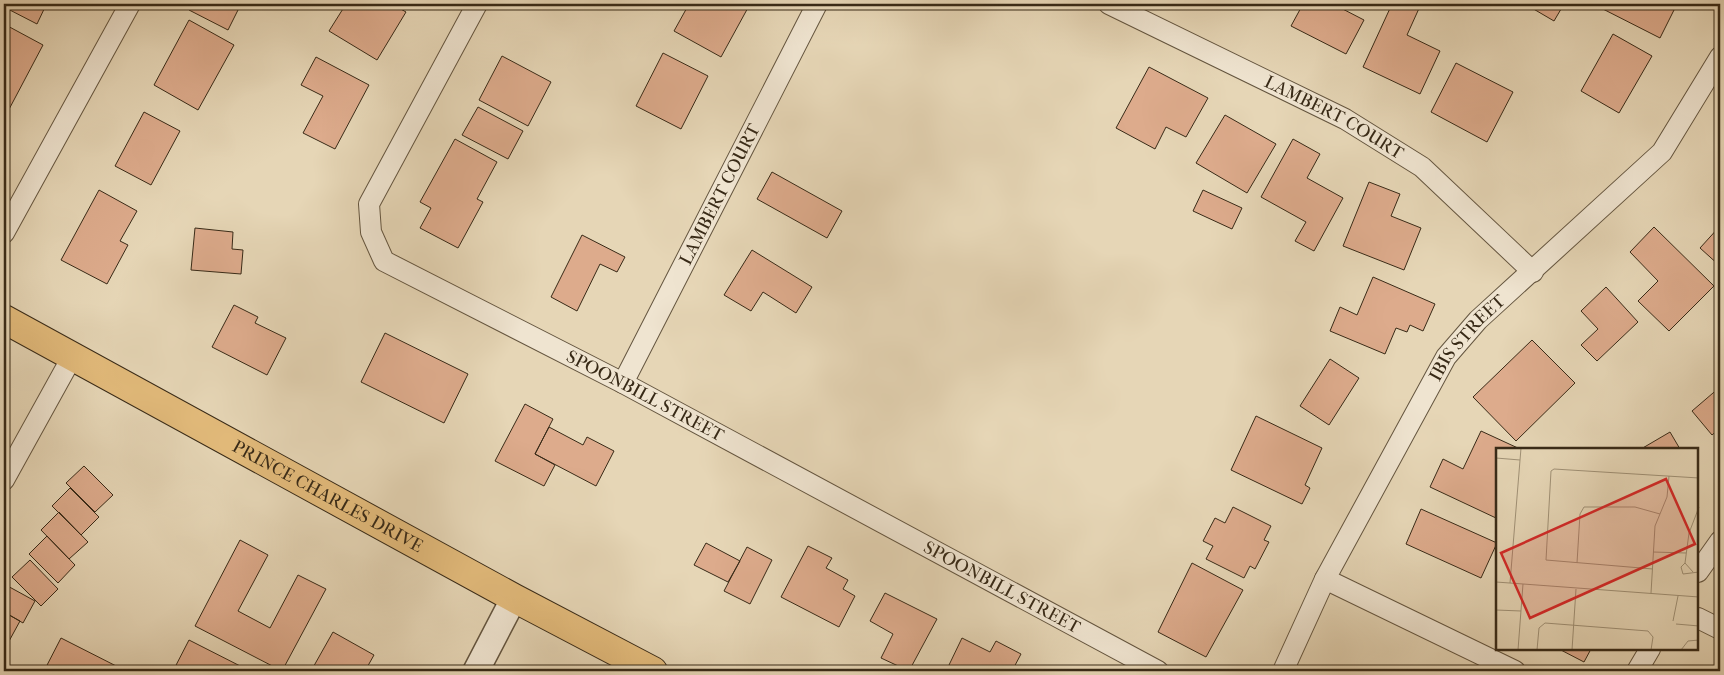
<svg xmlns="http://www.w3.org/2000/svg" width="1724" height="675" font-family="'IM FELL French Canon',serif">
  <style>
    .building { fill: #ddab8c; stroke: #382a17 }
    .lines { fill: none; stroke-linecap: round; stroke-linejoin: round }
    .minor-casing { stroke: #64553f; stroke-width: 22 }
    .tertiary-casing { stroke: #64553f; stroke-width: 28 }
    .trunk-casing { stroke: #382a17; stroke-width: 30 }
    .minor { stroke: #efe4d0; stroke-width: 20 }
    .tertiary { stroke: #efe4d0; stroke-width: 25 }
    .trunk { stroke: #e3bb7b; stroke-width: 28 }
    .labels { text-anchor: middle; stroke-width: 4.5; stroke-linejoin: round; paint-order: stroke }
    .street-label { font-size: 18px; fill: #382a17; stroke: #efe4d0 }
    .inset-road { fill: none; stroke: #a09176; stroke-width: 1 }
    .view { fill: #d62828; fill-opacity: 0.15; stroke: #d62828; stroke-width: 2.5 }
    .inset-edge { fill: none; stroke: #382a17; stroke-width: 2.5 }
  </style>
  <rect width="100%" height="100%" fill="#e6d6b6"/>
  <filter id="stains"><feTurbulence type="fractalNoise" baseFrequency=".004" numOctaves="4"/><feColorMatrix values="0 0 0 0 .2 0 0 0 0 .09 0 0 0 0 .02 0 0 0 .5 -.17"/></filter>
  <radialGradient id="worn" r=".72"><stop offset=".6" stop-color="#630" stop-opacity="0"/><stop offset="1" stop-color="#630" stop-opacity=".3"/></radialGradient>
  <path class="building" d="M4,4H56L53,9L46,5L37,24L4,7Z
    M193,4H241L228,30L189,10Z
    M346,4H392L406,12L377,60L329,31Z
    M689,4H750L721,57L674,31Z
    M1303,4H1333L1364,20L1346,54L1291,26Z
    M1392,4H1421L1407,35L1440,51L1420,94L1363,67Z
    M1525,4H1564L1554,21Z
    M1598,4H1677L1660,38L1597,6Z
    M189,20L234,45L198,110L154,85Z
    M4,24L43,45L6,115L4,114Z
    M1613,34L1652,56L1619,113L1581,91Z
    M663,53L708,76L681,129L636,106Z
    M502,56L551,82L528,126L479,100Z
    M316,57L369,85L335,149L303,133L323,96L301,85Z
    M1456,63L1513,92L1487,142L1431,112Z
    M1149,67L1208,98L1186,137L1166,127L1155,149L1116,128Z
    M478,107L523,131L508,159L462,135Z
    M144,112L180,131L151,185L115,166Z
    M1225,115L1276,144L1247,193L1196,163Z
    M455,139L497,162L477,199L483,202L458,248L420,228L431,208L420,202Z
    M1293,139L1320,154L1307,178L1343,198L1314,251L1295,241L1306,222L1261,197Z
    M772,172L842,211L827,238L757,199Z
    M1369,182L1400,194L1391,216L1421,228L1404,270L1343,246Z
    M99,190L137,211L120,241L128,245L107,284L61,260Z
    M1203,190L1242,208L1232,229L1193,211Z
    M1720,226V266L1700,248Z
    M1654,227L1714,286L1669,331L1638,301L1658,281L1630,252Z
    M195,228L233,232L232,249L243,250L241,274L191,270Z
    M582,235L625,257L617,272L600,264L577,311L551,297Z
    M752,250L812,287L796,313L763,292L751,311L724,295Z
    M1373,277L1435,304L1423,331L1410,325L1407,332L1396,328L1385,354L1330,331L1340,307L1357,315Z
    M1606,287L1638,322L1597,361L1581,345L1598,329L1581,311Z
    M234,305L258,317L255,323L286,338L267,375L212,347Z
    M385,333L468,374L444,423L361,382Z
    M1532,340L1575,383L1516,441L1473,397Z
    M1330,359L1359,378L1329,425L1300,406Z
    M1720,387V428L1712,435L1692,411Z
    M525,404L553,419L535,454L555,465L544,486L495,461Z
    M1256,416L1322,448L1305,485L1310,488L1302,504L1231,470Z
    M549,427L583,445L587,437L614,451L596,486L535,454Z
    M1481,431L1520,449H1498V514L1496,518L1430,487L1443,459L1463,469Z
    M1670,432L1680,449H1641Z
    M84,466L113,495L95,512L66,483Z
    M70,488L99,517L81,535L52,506Z
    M1233,507L1271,526L1264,540L1269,542L1255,569L1250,566L1244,578L1206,559L1213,546L1203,541L1215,518L1225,523Z
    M1421,509L1497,543L1481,578L1406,544Z
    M59,512L88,542L69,559L41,530Z
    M47,536L75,565L58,583L29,554Z
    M240,540L268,555L238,611L270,628L298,575L326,589L282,671L195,626Z
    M706,543L740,561L728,582L694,565Z
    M808,546L832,558L826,568L848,580L843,589L855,596L839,627L781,597Z
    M747,547L772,560L750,604L724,591Z
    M30,560L58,589L41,606L12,577Z
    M1192,563L1243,590L1206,657L1158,632Z
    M4,584L35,601L23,623L4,612Z
    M885,593L937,619L909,671L881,658L893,634L870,621Z
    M4,612L20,621L8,643L4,641Z
    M333,632L374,655L365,671H311Z
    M61,638L126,671H44Z
    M962,638L990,652L996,641L1021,654L1012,671H961L949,665Z
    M189,640L250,671H173Z
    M1559,649H1591L1584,662Z"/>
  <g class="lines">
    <defs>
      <g id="minor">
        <path id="s1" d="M477,4L369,204L371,232L384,261L623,383L1158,671"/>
        <path id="s2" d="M1109,4L1345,119L1422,167L1533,272"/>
        <path d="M4,233L130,4"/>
        <path id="s3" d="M623,383L817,4"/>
        <path d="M4,480L72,357"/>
        <path d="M1698,572L1720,541"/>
        <path d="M1325,579L1515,671"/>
        <path d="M1698,618L1720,629"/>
        <path id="s4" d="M1283,671L1325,579L1446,357L1478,320L1662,152L1720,57"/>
        <path d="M1637,671L1650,649"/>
      </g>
      <path id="tertiary" d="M476,671L514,598"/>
      <g id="trunk">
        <path id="s5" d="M4,319L514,598L653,671"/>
      </g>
    </defs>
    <use href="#minor" class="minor-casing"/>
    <use href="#tertiary" class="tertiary-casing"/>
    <use href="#trunk" class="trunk-casing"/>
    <use href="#minor" class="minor"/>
    <use href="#tertiary" class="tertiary"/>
    <use href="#trunk" class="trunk"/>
  </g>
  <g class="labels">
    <g class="street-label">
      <text dy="6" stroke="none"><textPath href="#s2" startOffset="252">LAMBERT COURT</textPath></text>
      <text dy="6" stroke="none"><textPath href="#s3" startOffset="212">LAMBERT COURT</textPath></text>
      <text dy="6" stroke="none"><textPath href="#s4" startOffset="382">IBIS STREET</textPath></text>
      <text dy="6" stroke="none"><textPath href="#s1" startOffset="581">SPOONBILL STREET</textPath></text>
      <text dy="6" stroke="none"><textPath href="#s5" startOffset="369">PRINCE CHARLES DRIVE</textPath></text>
      <text dy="6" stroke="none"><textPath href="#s1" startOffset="986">SPOONBILL STREET</textPath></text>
    </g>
  </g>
  <g transform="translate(1496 448)">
    <rect width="202" height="202" fill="#e6d6b6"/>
    <path class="inset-road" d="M0,10L24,12M157,104L190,105M81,115L84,66L88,59H139L164,66M189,115L185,119L187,126L203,124M157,121L50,112L55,23L58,21L203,30M197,124L189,115L193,85L203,59M0,134L203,149M14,135L25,0M155,145L159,78L171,49L173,28M0,162L25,163M177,173L182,148M180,176L203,178M22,202L27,136M41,202L43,180L49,175L152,183L157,189L155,202M76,202L80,141M185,202L192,193L203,192"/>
    <path class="view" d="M170,31L199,96L34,170L5,105Z"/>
    <rect width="202" height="202" class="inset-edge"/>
  </g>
  <rect width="1724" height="675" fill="none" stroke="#e6d6b6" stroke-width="20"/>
  <rect x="5" y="5" width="1714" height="665" fill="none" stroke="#382a17" stroke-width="2.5"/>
  <rect x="10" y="10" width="1704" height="655" fill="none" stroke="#382a17"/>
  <rect width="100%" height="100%" filter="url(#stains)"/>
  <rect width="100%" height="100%" fill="url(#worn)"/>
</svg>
